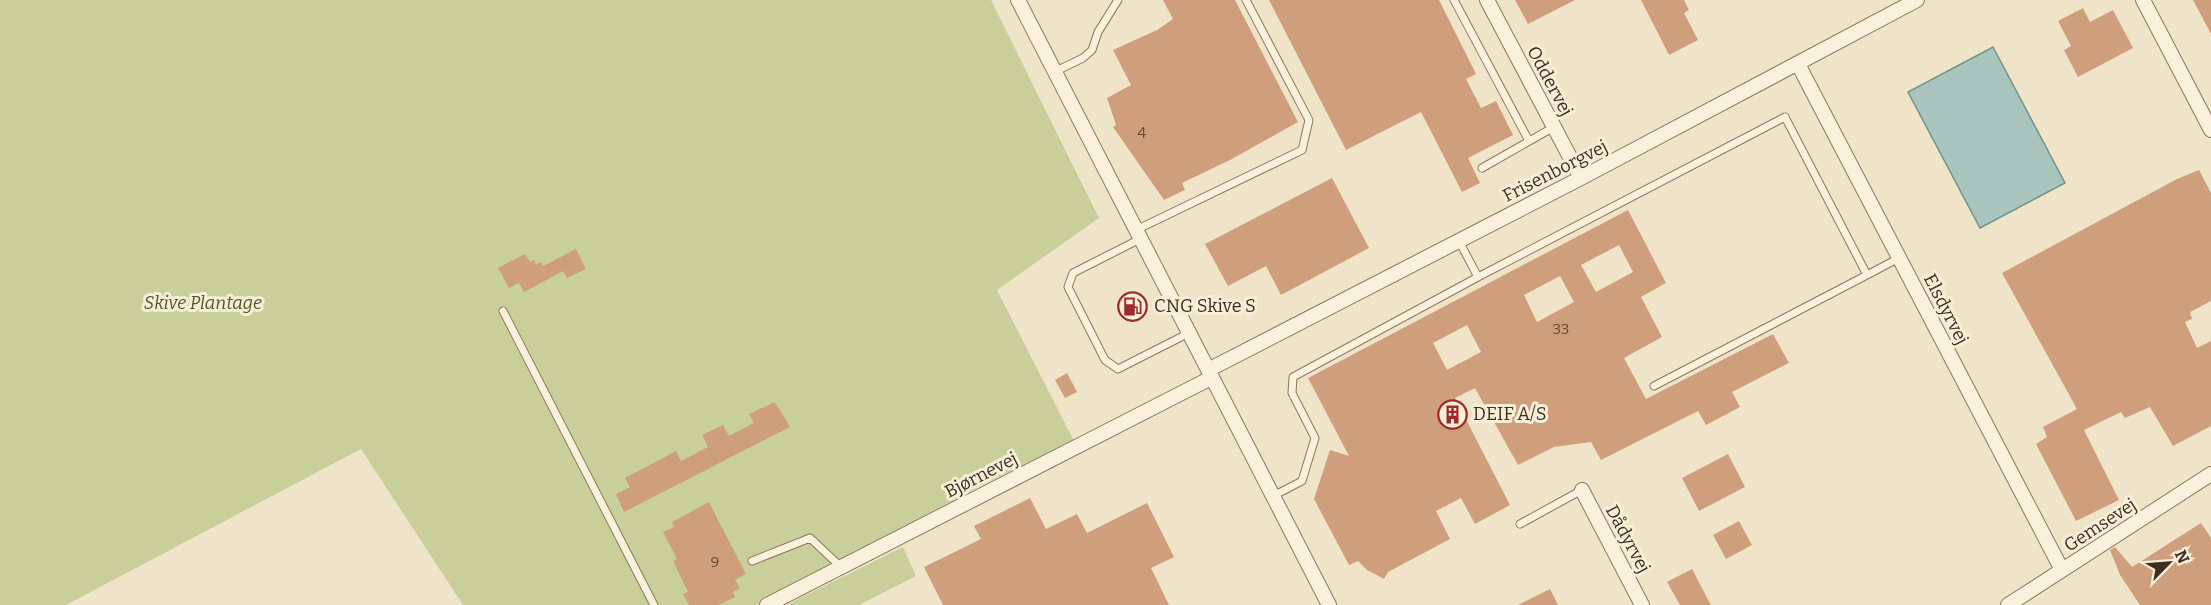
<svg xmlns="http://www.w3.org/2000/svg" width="2211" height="605" font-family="Bitter,serif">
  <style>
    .green { fill: #c9cf9b }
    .water { fill: #a9c4bc; stroke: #6f938a; stroke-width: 1.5 }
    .building { fill: #cf9f7d; fill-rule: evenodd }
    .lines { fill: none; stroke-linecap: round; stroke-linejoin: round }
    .lane-casing { stroke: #8d765c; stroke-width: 9 }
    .street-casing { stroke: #8d765c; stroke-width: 16 }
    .lane { stroke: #faf1dc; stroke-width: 7 }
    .street { stroke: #faf1dc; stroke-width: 14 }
    .labels { text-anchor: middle; stroke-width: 6; stroke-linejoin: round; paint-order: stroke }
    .number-label { font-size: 15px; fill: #624a37 }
    .street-label { font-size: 18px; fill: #3d2e20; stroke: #f7eed8 }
    .park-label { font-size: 18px; font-style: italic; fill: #4d5a26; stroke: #f7eed8 }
    .poi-label { font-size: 18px; fill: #3d2e20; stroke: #f7eed8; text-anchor: start }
  </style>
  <rect width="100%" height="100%" fill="#f0e4c8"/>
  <path class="green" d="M0,0H991L1099,218L997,290L1074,441L980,486L756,605H463L361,449L66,605H0Z
    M903,547L916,576L859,605H786Z"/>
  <path class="water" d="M1993,47L2065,183L1980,228L1908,92Z"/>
  <path class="building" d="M1163,0H1235L1298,122L1232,159L1182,183L1185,190L1164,200L1113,127L1116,125L1107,98L1131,85L1113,50L1157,30L1173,19Z
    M1269,0H1439L1476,74L1466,79L1481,108L1496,101L1513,135L1468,158L1480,183L1462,192L1421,112L1346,150Z
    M1515,0H1575L1528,24Z
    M1641,0H1684L1689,10L1684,13L1698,40L1669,55Z
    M2193,0H2211V34Z
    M2083,8L2090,22L2113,10L2133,48L2078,77L2064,50L2071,46L2058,21Z
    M2199,170L2211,193V301L2190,312L2192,319L2185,322L2197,348L2211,341V426L2173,446L2150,407L2125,418L2121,412L2084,430L2119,500L2076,521L2036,444L2047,437L2043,427L2077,409L2002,273L2177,179Z
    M1332,178L1369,248L1281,295L1266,266L1228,286L1205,244Z
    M1628,210L1666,283L1641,297L1662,337L1624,358L1646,399L1773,334L1789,363L1732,392L1740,407L1706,425L1698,411L1601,460L1591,442L1554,447L1518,465L1475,388L1455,398L1510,505L1475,524L1461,498L1436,511L1450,539L1388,572L1384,579L1367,570L1358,561L1349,565L1314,499L1330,450L1349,456L1308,378ZM1619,245L1633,272L1596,292L1581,265ZM1560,276L1574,302L1537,322L1524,295ZM1467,325L1481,352L1447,370L1433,343Z
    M576,249L586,269L567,278L563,271L524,292L519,283L509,288L498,268L525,254L530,262L534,260L536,264L541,262L543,266Z
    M1067,373L1077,392L1065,398L1055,380Z
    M775,402L790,427L624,512L616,494L630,487L625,478L676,451L681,461L708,447L702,435L723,425L729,436L754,423L749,414Z
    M1728,454L1745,487L1699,511L1682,478Z
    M1030,498L1046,529L1077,514L1087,533L1147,503L1174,557L1151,568L1169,605H943L924,567L981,539L974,526Z
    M709,502L746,574L735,580L740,588L733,592L735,597L719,605H689L683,594L688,592L673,561L677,559L663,532L674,527L672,522Z
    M1739,521L1752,545L1726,559L1713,535Z
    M2201,523L2211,538V605H2140L2120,575L2110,550L2115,547L2132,567Z
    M1692,569L1711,605H1680L1667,582Z
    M1550,589L1558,605H1518Z"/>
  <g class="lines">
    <defs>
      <path id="lane" d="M1454,0L1529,141
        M1054,72L1083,58L1092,50L1098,32L1118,0
        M1482,168L1554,127
        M1136,230L1302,150L1309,120L1246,0
        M1140,239L1073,273L1068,287L1105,360L1118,369L1189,333
        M1459,241L1478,277L1785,117L1867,275L1654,386
        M1867,275L1899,258
        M503,311L654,605
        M1273,496L1302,481L1315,438L1292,393L1293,377L1478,277
        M1520,524L1582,490
        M752,561L810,538L841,567"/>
      <path id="street" d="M1018,0L1329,605
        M1487,0L1581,178
        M2143,0L2211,130
        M1798,64L2062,570
        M1208,370L1581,178L1917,0
        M1582,490L1642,605
        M767,605L1211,378
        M2008,605L2211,474"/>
    </defs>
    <use href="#lane" class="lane-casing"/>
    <use href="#street" class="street-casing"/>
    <use href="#lane" class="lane"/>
    <use href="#street" class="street"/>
  </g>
  <defs>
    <symbol id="fuel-ring" viewBox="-11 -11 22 22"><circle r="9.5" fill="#f7eed8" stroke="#9e2a2b" stroke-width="1.5"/><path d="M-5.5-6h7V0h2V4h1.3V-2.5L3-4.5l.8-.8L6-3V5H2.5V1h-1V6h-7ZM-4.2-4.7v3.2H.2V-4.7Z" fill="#9e2a2b"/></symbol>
    <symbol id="building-ring" viewBox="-11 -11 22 22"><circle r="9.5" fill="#f7eed8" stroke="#9e2a2b" stroke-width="1.5"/><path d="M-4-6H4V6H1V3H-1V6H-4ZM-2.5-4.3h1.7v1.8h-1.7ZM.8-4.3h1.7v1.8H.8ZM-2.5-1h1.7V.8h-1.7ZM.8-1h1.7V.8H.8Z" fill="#9e2a2b"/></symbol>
  </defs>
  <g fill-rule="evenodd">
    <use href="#fuel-ring" x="1116" y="290" width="33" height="33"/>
    <use href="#building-ring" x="1436" y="398" width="33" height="33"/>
  </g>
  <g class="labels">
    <g class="number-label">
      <text x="1142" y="138">4</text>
      <text x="1561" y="334">33</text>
      <text x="715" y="567">9</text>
    </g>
    <g class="street-label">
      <text transform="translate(1550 81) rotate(62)" y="6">Oddervej</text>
      <text transform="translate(1555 171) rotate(-27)" y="6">Frisenborgvej</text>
      <text transform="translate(1946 309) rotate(63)" y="6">Elsdyrvej</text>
      <text transform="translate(981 475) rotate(-27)" y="6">Bjørnevej</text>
      <text transform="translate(2100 525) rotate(-33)" y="6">Gemsevej</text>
      <text transform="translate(1628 539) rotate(62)" y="6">Dådyrvej</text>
    </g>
    <g class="park-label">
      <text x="203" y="309">Skive Plantage</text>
    </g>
    <g class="poi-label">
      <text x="1154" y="312">CNG Skive S</text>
      <text x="1473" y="420">DEIF A/S</text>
    </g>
  </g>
  <g transform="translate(2169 563) rotate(65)" stroke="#f7eed8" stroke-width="4.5" paint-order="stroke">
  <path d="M0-4.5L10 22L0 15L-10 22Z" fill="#3d2e20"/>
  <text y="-9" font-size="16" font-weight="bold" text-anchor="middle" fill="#3d2e20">N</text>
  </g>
</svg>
